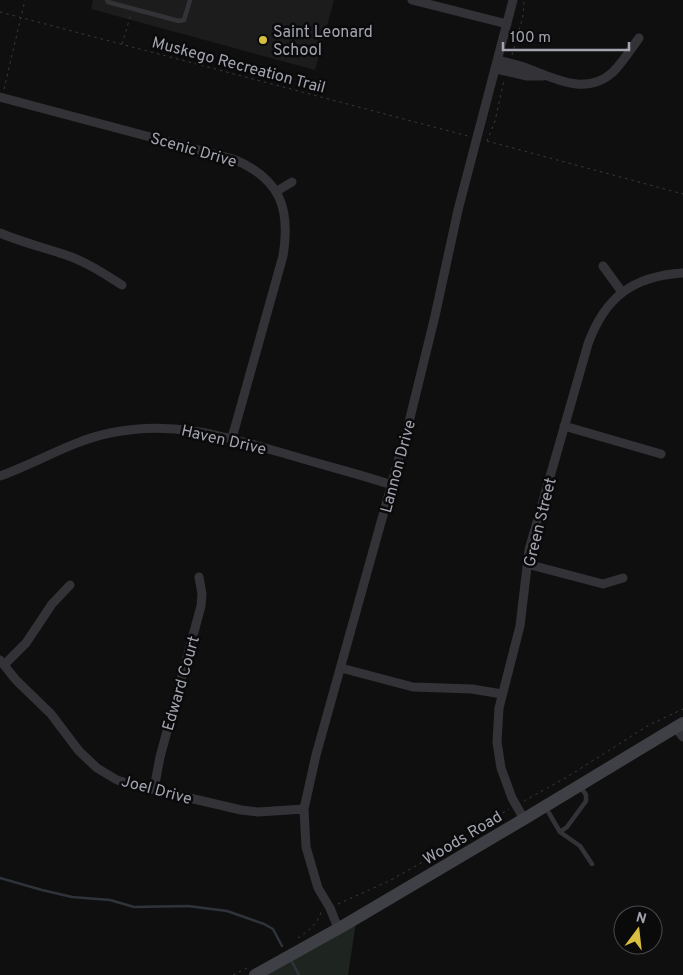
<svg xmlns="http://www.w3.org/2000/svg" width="683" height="975" font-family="Overpass,sans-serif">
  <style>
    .built { fill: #1c1c1d }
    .green { fill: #1e2420 }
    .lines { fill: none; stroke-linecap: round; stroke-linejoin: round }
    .stream { stroke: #2f343b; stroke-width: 2.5 }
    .path { stroke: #393a3e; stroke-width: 1; stroke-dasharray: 2.5 4; stroke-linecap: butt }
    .lane { stroke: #333337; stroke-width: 4.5 }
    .street { stroke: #333337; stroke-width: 9 }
    .secondary { stroke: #3f4045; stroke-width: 12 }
    .poi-dot { fill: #d9bf3f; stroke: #0b0a0b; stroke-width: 2 }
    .labels { text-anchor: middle; stroke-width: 5; stroke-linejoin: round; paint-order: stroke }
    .poi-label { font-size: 16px; fill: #a2a4b0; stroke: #0b0a0b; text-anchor: start }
    .street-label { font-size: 16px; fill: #a2a4b0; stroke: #0b0a0b }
  </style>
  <rect width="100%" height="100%" fill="#100f10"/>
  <path class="built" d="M93,0H334L315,70L91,9Z"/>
  <path class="green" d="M356,922L348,975H265Z"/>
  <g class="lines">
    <path class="stream" d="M0,878L42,890L72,897L110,900L134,907L188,906L227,911L264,924L273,929L282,946
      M291,960L299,975"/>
    <path class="path" d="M0,12L468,136
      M122,44L131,14
      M512,55L523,16L524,0
      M4,89L25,0
      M487,141L683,194
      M487,141L495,121L504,80
      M524,801L567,777L649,725L683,709
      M338,904L389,881L453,845L509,809
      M298,938C308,931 317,925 321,912
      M233,975L247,968"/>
    <path class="lane" d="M107,0L108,2L179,21L184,20L190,0
      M546,808L560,832L580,846L592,864
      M560,832L567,827L586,801V795L581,787"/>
    <path class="street" d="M412,0L507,24
      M498,60C508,63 519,65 529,69C556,79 587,96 613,72C623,62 631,49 639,38
      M496,69L527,76H543
      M0,97L233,159C280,178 291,208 283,256L232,438
      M277,191L292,182
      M0,233C21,242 42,247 63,254C85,261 103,273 122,285
      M603,266L622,292
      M564,426L661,454
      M0,476C37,463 71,441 110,433C177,419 229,438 293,456C326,466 359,474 392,485
      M527,564L603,584L623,578
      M0,660L16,680L51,714L79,751L97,768L117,780L130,784L241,810L258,812L304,809
      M4,665L26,643L52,604L70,585
      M341,668L413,687L472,689L502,694
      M675,727L683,737
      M154,789L160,757L201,606L202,594L199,577
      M524,819L512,798L501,768L497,742L499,708L520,626L529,550L588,344C605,297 633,276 683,273
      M338,928L330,908L318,888L306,847L304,809L316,755L409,422L435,316L458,210L513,0"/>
    <path class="secondary" d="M255,975L343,926L524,819L683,723"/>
  </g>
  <circle class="poi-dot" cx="263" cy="40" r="5"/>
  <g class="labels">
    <g class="poi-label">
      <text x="273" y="37">Saint Leonard<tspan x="273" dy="18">School</tspan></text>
    </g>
    <g class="street-label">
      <text transform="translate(239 64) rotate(15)" y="6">Muskego Recreation Trail</text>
      <text transform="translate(194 149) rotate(16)" y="6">Scenic Drive</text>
      <text transform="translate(224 439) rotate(13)" y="6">Haven Drive</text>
      <text transform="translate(397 466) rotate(-75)" y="6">Lannon Drive</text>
      <text transform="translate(539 522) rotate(-76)" y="6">Green Street</text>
      <text transform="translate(180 683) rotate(-74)" y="6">Edward Court</text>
      <text transform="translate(157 789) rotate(15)" y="6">Joel Drive</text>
      <text transform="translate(462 837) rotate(-31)" y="6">Woods Road</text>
    </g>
  </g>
  <g transform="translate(638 930) rotate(15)"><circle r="24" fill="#0b0a0b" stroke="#47484d"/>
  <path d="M0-4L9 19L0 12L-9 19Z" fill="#d9bf3f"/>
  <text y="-8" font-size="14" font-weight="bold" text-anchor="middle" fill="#a2a4b0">N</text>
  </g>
  <path d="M503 42v8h126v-8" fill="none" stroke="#a2a4b0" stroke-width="2.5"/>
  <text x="510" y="42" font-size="15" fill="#a2a4b0" stroke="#0b0a0b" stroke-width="4" paint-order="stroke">100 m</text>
</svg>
